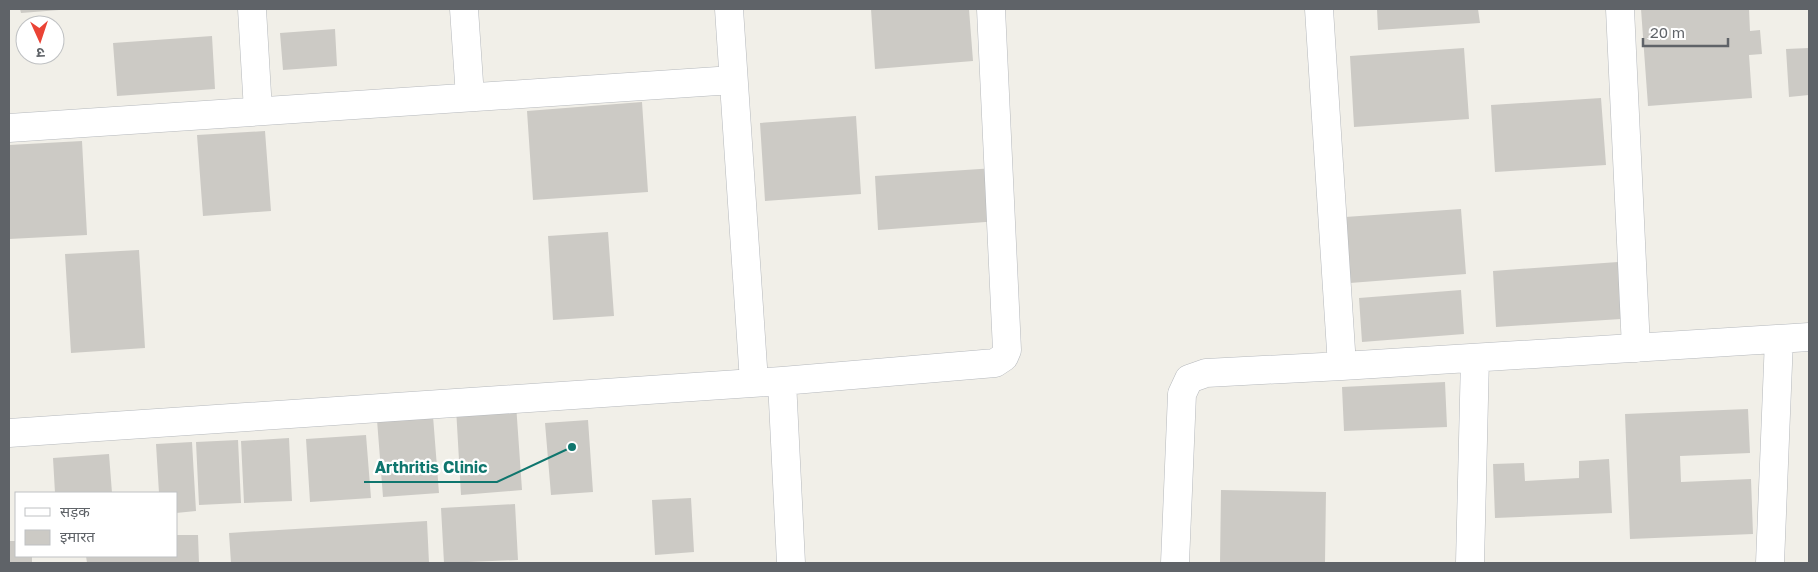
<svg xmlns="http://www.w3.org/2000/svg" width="1818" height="572" font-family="'Golos Text','Noto Sans Devanagari',sans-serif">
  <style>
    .building { fill: #cccac5 }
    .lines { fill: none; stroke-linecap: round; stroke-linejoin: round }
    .street-casing { stroke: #b5b8bc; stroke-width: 29 }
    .street { stroke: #fff; stroke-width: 28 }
    .leader { fill: none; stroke: #0f766e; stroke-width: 2 }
    .callout-dot { fill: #0f766e; stroke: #fff; stroke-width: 2 }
    .callout-label { font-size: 16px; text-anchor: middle; font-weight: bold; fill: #0f766e; stroke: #fff; stroke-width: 4.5; stroke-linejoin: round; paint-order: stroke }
  </style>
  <rect width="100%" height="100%" fill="#f1efe8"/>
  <path class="building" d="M20,9H59V10L21,13Z
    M871,9H969L973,61L875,69Z
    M1377,9H1478L1480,23L1378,30Z
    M1641,9H1749L1750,31L1760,30L1762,54L1749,55L1752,98L1648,106Z
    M335,29L337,66L283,70L280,33Z
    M212,36L215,89L117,96L113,43Z
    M1464,48L1469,119L1354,127L1350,56Z
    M1809,48V95L1789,97L1786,49Z
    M1601,98L1606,165L1495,172L1491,105Z
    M642,102L648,192L533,200L527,111Z
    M856,116L861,194L765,201L760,123Z
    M265,131L271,211L203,216L197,135Z
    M82,141L87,235L9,239V145Z
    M995,168L999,221L878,230L875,176Z
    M1461,209L1466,274L1350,283L1345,217Z
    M608,232L614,316L553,320L548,236Z
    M139,250L145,348L71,353L65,254Z
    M1618,262L1621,319L1496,327L1493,271Z
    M1461,290L1464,334L1362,342L1359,298Z
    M1445,382L1447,427L1344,431L1342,387Z
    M516,404L522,490L461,495L456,408Z
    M1748,409L1750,453L1680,456L1681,482L1751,479L1753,534L1630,539L1625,414Z
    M433,416L439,493L383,497L377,420Z
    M588,420L593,492L551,495L545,423Z
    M366,435L371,498L310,502L306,439Z
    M289,438L292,501L244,503L241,441Z
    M238,440L241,503L199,505L196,442Z
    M192,442L196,511L176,513V493H159L156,444Z
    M109,454L112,493H55L53,458Z
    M1609,459L1612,513L1495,518L1493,464L1524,463L1525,481L1579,478V461Z
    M1221,490L1326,492L1325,563H1220Z
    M691,498L694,552L655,555L652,500Z
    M515,504L518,560L444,563L441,508Z
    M427,521L429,563H231L229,533Z
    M176,535H198L199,563H87L86,556H176Z
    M9,541H16V556H32V563H9Z"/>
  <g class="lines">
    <defs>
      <path id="street" d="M252,9L258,111
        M464,9L470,97
        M729,9L754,382
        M1319,9L1342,366
        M1620,9L1636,348
        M9,128L733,80
        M782,381L791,563
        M9,433L782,381L995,363L1004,357L1007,350L991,9
        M1175,563L1182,394L1189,379L1206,373L1342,366L1809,337
        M1470,563L1475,358
        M1770,563L1779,339"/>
    </defs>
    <use href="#street" class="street-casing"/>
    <use href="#street" class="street"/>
  </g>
  <path class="leader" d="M572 447L497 482H364"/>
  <circle class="callout-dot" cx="572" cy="447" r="5"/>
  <g class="callout-label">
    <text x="431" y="473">Arthritis Clinic</text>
  </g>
  <rect width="1818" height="572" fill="none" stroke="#5f6368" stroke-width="20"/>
  <rect x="15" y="492" width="162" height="65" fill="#ffffff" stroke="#bfc1c3"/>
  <rect x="25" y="508" width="25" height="8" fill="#ffffff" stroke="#bfc1c3"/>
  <text x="60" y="517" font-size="15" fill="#5f6368">सड़क</text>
  <rect x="25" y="530" width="25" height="15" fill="#cccac5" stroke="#bfc1c3"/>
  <text x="60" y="542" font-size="15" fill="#5f6368">इमारत</text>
  <g transform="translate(40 40) rotate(177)"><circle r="24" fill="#ffffff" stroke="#bfc1c3"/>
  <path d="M0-4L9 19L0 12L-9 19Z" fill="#ea4335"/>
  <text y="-8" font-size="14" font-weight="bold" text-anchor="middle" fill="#5f6368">उ</text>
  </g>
  <path d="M1643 38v8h85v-8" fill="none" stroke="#5f6368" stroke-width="2.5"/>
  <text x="1650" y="38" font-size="15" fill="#5f6368" stroke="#ffffff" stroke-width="4" paint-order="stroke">20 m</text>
</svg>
